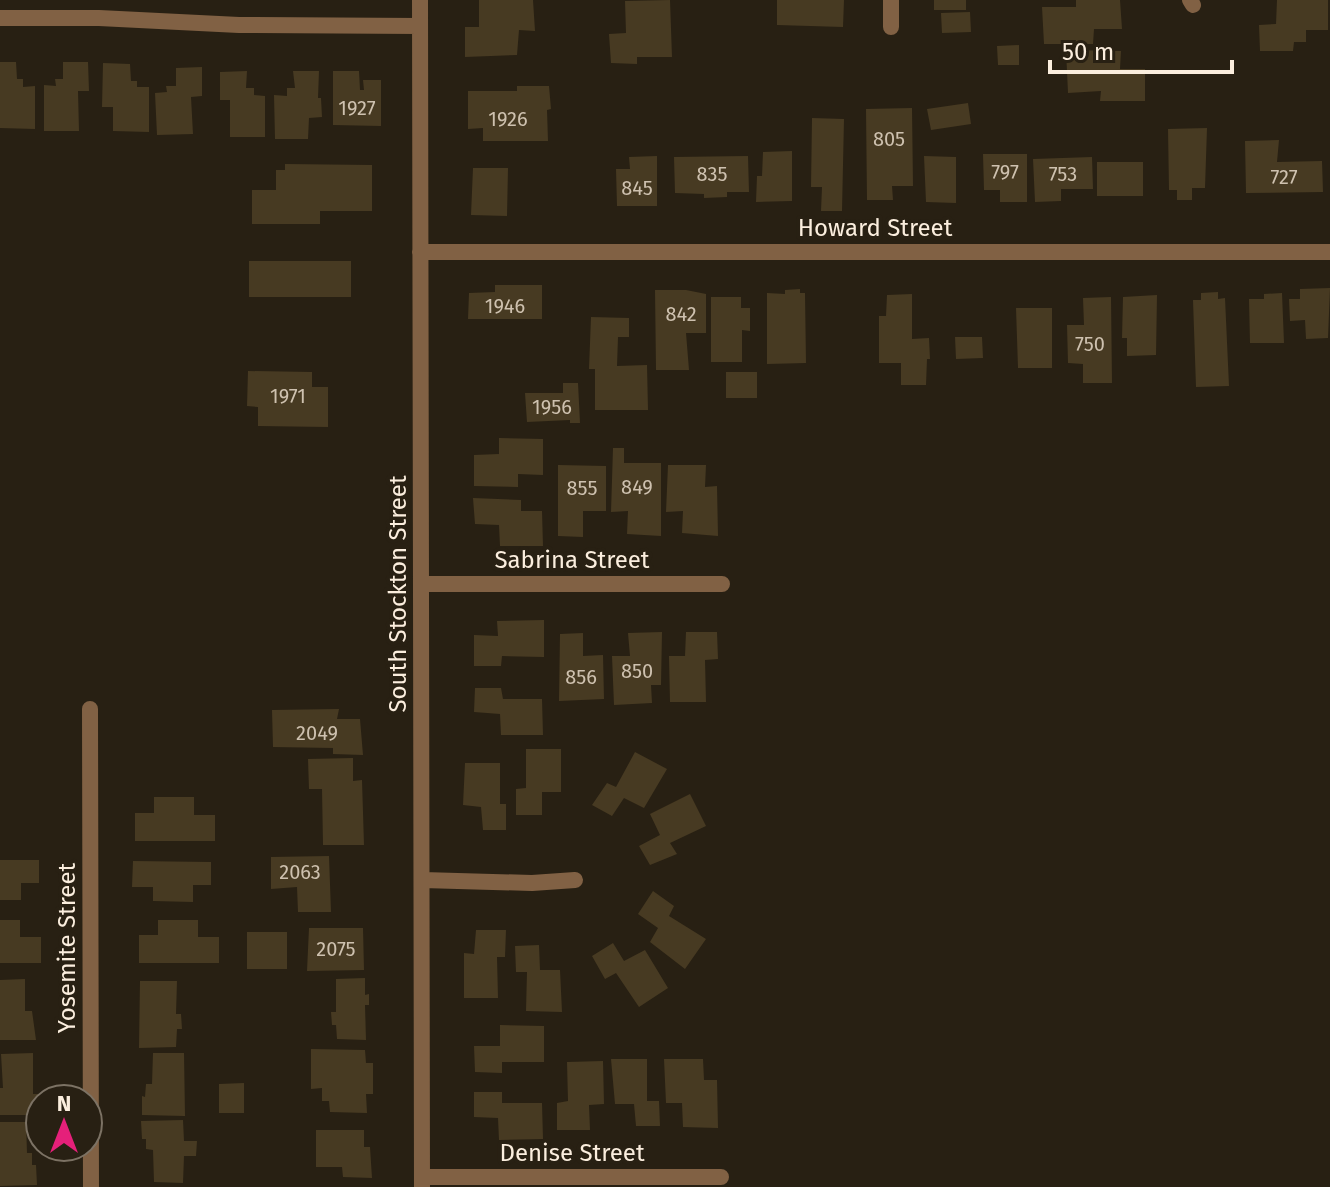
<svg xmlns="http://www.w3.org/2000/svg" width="1330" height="1187" font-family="'Fira Sans',sans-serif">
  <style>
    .building { fill: #473a22 }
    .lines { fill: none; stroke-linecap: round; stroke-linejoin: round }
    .street { stroke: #816144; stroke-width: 16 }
    .labels { text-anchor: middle; stroke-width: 8; stroke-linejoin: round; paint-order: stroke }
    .number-label { font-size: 20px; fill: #cec1af }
    .street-label { font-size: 24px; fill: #fbeede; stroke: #282013 }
  </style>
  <rect width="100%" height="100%" fill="#282013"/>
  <path class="building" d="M479,0H533L535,31L519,30L517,55L465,57V27H479Z
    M670,0L672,57H637V64L611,63L609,34L626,33L625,1Z
    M777,0H844L843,27L777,25Z
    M934,0H966V10H934Z
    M1076,0H1120L1122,29H1094L1093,44H1044L1042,7H1076Z
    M1277,0H1328V30H1306V42H1294L1293,51H1260L1259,25L1276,24Z
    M970,12L971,32L942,33L941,13Z
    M1019,45V65H998L997,46Z
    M1066,50L1121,51L1120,69H1145V101H1100L1101,91L1068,93Z
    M0,62H16L17,79H23V87L35,86V129L0,128Z
    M63,62H88L89,91H78L79,131H44V85L56,86L55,79H63Z
    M103,63L130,64L131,81H137V87H149V132L113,131V107H102Z
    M202,67V96L191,97L193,134L157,135L155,93L167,92L166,86H176V68Z
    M247,71L246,88H254V95L265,96V137H230V100H220V72Z
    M293,71H319L318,98H321L322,117L309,118L308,139H275L274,95L287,96V88H295Z
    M333,71H359L360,90H364L363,80H381V126L333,125Z
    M517,86H549L551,109L547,110L548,141H483V128L468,129V91H517Z
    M968,103L971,124L931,130L927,109Z
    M912,108L913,186H892L893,200H867L866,109Z
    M812,118L844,119L842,211H821L822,187H811Z
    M1207,128L1205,188H1192V200H1177V190H1169L1168,129Z
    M1279,140L1277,162L1322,161L1323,192L1246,193L1245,141Z
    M792,151V201L756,202L757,176H762L763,152Z
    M983,154H1027V202H1000V190H984Z
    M657,156V206H617L616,169H630L629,157Z
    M748,156L749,192H727V197L704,198V194L675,193L674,157Z
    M924,156L956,157V203L926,202Z
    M1092,157L1093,189H1061V201L1035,202L1033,159Z
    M1097,162H1143V196H1097Z
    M285,164L372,165V211H320V224H252V190H276V170H285Z
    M473,168H508L507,216L471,215Z
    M249,261H351V297H249Z
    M495,285H542V319H468L469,293L495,292Z
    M1330,288L1328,338L1306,339L1305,320L1290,321L1289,299H1300V289Z
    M800,289V293H805L806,363L767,364V293L785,294V290Z
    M655,290H686L706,294V333H686L689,370H656Z
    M1218,292V299L1225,298L1229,386L1196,387L1193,300H1201V293Z
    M1282,293L1284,343H1250L1249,299H1264V294Z
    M912,294V339L929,338L930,359H927L926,385H901V363H879V316H886L887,295Z
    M1157,295L1156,355L1127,356V338H1122L1123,297Z
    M711,297H741V308H750V331L742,330V362H711Z
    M1111,297L1112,383H1083V364L1068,363L1067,325H1084L1083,298Z
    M1016,308H1052V368H1018Z
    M591,317L629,318V337H618L617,366L647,365L648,410H595V369H589Z
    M955,337H982L983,358L956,359Z
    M248,371L312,372V387H328V427L258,426V407L247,406Z
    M726,372H757V398H726Z
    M563,383H578L580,423H570V420L527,422L525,393H563Z
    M499,438L543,439V475L518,474V487L474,486V455L499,454Z
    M613,448H624V463H661V536L627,534L628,511L611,512Z
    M558,465L606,466V511H583V537L558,536Z
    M668,465H706L705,487L717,486L718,536L682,533L683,511L666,512Z
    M473,498L521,500V511H542L543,546H500L499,525L475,524Z
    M544,620V657L502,656L501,666H474V635L498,636L497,621Z
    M662,632L661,685H651L652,703L614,705L612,656H630L628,633Z
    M686,632H717L718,659L705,660L706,702H670L669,656H685Z
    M583,633V656L603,655L604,699L559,701L560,634Z
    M475,688H501L503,699H542L543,735H501L500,714L474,712Z
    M339,709L337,719H360L363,755L333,754V748L273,747L272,710Z
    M526,749H561V792H542V815H516V789L526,788Z
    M635,752L667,769L644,808L624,798L612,816L592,805L607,783L616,787Z
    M353,758V781L362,780L364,845H323L322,789H309L308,759Z
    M465,763H500V804H506V830H483L481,807L463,805Z
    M690,794L706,826L670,843L677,854L650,865L639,846L660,835L650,814Z
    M154,797H194V815H215V841H135V813H154Z
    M329,856L331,912H298L297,887L271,889V857Z
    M0,860H39V883H21V900H0Z
    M133,861L211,862V885H193V902L153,901V887H132Z
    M653,891L674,906L669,916L706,939L685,969L650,942L658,928L638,914Z
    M0,920H20V937H41V963H0Z
    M158,920H198V937H219V963H139V935H158Z
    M309,928H363L364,970L307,971Z
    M476,930H506L505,957H497L498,998H464V953L474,954Z
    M247,932H287V969H247Z
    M613,943L624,961L645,950L668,988L639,1007L616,973L605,979L592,956Z
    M539,945L540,970H560L562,1012L526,1011L527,972H516L515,946Z
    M365,978V995L369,994V1005H365L366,1040L337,1039L336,1025H332L331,1012H336V979Z
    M25,979V1011H32L36,1040H0V980Z
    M140,981H177L176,1014H181L182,1029H177L176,1047L139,1048Z
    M500,1025L544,1026V1062H502V1073L475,1072L474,1046H500Z
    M311,1049L365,1050L366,1063H373V1094H366L367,1113L330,1112L329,1101H322V1088L311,1089Z
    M33,1053V1094H38V1115H0V1088H3L1,1054Z
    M153,1053H184L185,1116L142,1115V1096L145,1097L146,1084H152Z
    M611,1059H647V1101H659L660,1126H636L634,1104H615Z
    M664,1059H703L704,1080H717L718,1128L683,1127L682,1103H666Z
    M603,1061L604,1104L589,1105L590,1130H557V1103L568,1101L567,1062Z
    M244,1083V1113H219V1084Z
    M474,1092H502V1103H542L543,1139L499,1140L498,1118L474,1117Z
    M183,1120L184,1141H197L196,1156H184L183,1183L154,1182L153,1150L146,1149V1139H142L141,1121Z
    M0,1122H26L27,1153H32V1165H36L37,1185L0,1186Z
    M316,1130H364V1147H370L372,1178L343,1177L342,1167H316Z"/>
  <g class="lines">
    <path class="street" d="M420,0L422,1187
      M1190,0L1193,5
      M0,18H99L239,25L420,26
      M891,27V0
      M420,252H1330
      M422,584H722
      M90,709L91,1187
      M423,880L532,883L575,880
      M422,1177H721"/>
  </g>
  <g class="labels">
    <g class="number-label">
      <text x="357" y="115">1927</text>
      <text x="508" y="126">1926</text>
      <text x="889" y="146">805</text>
      <text x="1005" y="179">797</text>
      <text x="712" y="181">835</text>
      <text x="1063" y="181">753</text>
      <text x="1284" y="184">727</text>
      <text x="637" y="195">845</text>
      <text x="505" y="313">1946</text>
      <text x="681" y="321">842</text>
      <text x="1090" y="351">750</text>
      <text x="288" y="403">1971</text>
      <text x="552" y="414">1956</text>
      <text x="637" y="494">849</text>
      <text x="582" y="495">855</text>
      <text x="637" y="678">850</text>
      <text x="581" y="684">856</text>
      <text x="317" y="740">2049</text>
      <text x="300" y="879">2063</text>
      <text x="336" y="956">2075</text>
    </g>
    <g class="street-label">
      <text x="875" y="236">Howard Street</text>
      <text x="572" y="568">Sabrina Street</text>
      <text transform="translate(398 594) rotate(-90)" y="8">South Stockton Street</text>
      <text transform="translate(67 948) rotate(-90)" y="8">Yosemite Street</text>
      <text x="572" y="1161">Denise Street</text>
    </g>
  </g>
  <g transform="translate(64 1123)"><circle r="38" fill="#282013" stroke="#7c7264" stroke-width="2"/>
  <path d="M0-6L14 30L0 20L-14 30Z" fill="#e5207a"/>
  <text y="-12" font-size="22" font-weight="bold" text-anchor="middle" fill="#fbeede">N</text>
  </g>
  <path d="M1050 60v12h182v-12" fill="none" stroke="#fbeede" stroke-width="4"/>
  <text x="1062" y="60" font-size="24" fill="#fbeede" stroke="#282013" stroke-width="6" paint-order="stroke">50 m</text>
</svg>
